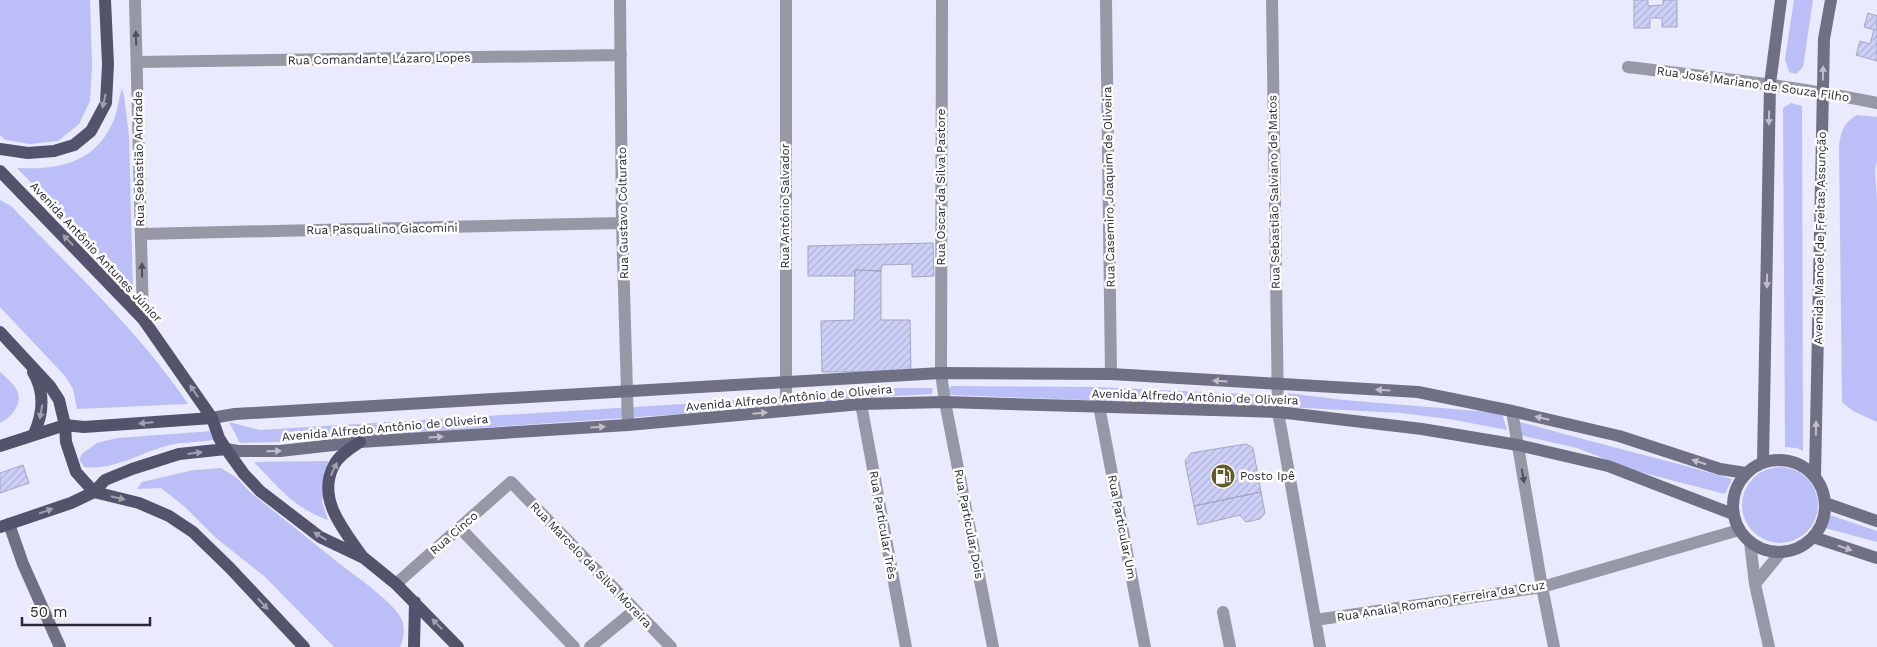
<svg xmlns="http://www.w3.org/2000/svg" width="1877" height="647" font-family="'Work Sans',sans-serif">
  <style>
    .green { fill: #bcbff7 }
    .building { fill: url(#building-hatch); stroke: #a3a5c4 }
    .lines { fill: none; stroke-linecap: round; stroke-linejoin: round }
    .street { stroke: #9798a6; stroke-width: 12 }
    .secondary { stroke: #6f7084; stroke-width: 12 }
    .primary { stroke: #53546b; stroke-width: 12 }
    .oneway { fill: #4f505d }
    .oneway2 { fill: #bebfc8 }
    .oneway3 { fill: #a0a1ae }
    .labels { text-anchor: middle; stroke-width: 5; stroke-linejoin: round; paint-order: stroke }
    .street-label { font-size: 12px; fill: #282935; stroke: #fff }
    .poi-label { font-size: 12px; fill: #282935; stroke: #fff; text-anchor: start }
  </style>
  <defs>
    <pattern id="building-hatch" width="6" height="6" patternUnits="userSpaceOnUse" patternTransform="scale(1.25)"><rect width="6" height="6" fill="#cdd0f6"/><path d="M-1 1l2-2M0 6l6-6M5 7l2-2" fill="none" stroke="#b0b3d4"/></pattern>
  </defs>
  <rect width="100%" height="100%" fill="#e9eafe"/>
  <path class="green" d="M0,0H90L92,65L90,101L79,124L58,141L30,144L5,140L0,135Z
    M1794,0H1813L1803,67L1796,74L1789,72L1785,59Z
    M122,88L124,96L129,135L133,289L17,168C58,170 95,163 113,122C117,113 119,98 122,88Z
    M1791,103L1802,106L1803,451L1797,448L1785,447L1783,108Z
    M1857,115L1877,117V161L1875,171L1877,199V422L1853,411L1842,402L1839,146C1841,131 1844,122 1857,115Z
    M0,200L11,206C72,270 139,331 188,404L77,409L73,389L65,376L0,307Z
    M0,372C5,377 11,381 15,387C25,401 13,417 0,423Z
    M951,386L1097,387L1268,395L1273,402L1271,407L951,395L948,390Z
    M890,388H933L932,394L877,397L726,411L278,442L240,443L229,422L260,430L699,403Z
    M1287,393L1344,400L1502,413L1507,430L1449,419L1401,413L1286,407Z
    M1520,422C1591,442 1662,459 1732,479L1725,494L1636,471L1577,448L1520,435Z
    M212,431L213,440C199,442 184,442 170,445C141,452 114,471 84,467L79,459L83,453L97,443L117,438Z
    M328,461L322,502L328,520C294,508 278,487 254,462Z
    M1742 505a38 38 0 1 1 76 0a38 38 0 1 1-76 0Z
    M221,468L237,478L250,492L345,568C358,577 397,606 402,620C405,629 404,639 400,647H334L264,576L215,537L185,507L161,488L137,489L142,482L194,470Z
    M1830,515L1877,531V542L1825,528Z"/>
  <path class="building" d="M1634,0H1648V6L1663,5V0H1677V27H1662V18H1650V28H1634Z
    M1868,13L1877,16V61L1856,55L1860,41L1870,44L1874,30L1864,27Z
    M933,243L934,276L912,277V264L882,265L881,271L855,270V276H808V246Z
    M855,270L881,271V320H910L911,371L822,372L821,321L854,320Z
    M1246,444L1253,448L1261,492L1194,506L1185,461L1191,453Z
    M23,465L29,483L0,493V473Z
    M1261,492L1265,513L1260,519L1246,522L1240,515L1198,525L1194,506Z"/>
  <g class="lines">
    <path class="street" d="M135,0L143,319
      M620,0L622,223L628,425
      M786,0V411
      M942,0L941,373L945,402L993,647
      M1106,0L1111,374
      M1272,0L1278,412L1320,647
      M137,62L621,55
      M1628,67C1712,77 1795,86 1877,103
      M141,234L622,223
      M861,404L906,647
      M1099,406L1145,647
      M1512,411L1542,587L1554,647
      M460,528L574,647
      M1750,542L1755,584L1769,647
      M396,584L511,482L671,647
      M1755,584L1781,552
      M1223,612L1230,647
      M1315,620L1542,587L1739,530
      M590,647L635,610"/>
    <path class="secondary" d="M212,418L235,414L941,373L1111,374L1418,392L1512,411L1619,436L1720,469L1746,473
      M226,449L238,451H280L360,442L628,425L861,404L945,402L1278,412L1422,429L1518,445L1608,466L1733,514
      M1733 506a46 46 0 1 1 92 0a46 46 0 1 1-92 0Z
      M1763,462L1770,84L1781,0
      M1815,476L1824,39L1831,0
      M1825,503L1877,521
      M9,524L23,564L60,647
      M1813,537L1877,558"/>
    <path class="primary" d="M0,149L28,153L54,151L74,145L91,131L106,103L108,64L105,0
      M0,171L143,319L212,418L219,438L226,449L244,474L260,491L320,537L364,558L396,584L458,647
      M0,332L50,386L59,400L65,425L66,442L76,472L94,492L139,503L169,516L193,532L230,568L304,647
      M33,372C45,392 43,414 34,434
      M360,442C351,448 339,455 334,465C316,499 344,530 362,556
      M0,446L65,425L84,427L212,418
      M0,527L71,503L94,492L105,480L132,469L179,454L226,449
      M414,647L415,602"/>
  </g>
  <defs><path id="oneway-solid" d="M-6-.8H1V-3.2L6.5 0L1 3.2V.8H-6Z" transform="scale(1.25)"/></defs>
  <g class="oneway">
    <use href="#oneway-solid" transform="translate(136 38) rotate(-92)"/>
    <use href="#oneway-solid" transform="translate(142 270) rotate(-91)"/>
    <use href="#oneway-solid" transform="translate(1523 476) rotate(80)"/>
  </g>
  <g class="oneway2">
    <use href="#oneway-solid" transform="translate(1823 73) rotate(-89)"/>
    <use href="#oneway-solid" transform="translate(1769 118) rotate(91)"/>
    <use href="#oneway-solid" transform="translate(1767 281) rotate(91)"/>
    <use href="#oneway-solid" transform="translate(1220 381) rotate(-177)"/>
    <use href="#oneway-solid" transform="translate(1383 390) rotate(-177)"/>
    <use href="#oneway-solid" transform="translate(760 413) rotate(-5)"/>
    <use href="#oneway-solid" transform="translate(1542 418) rotate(-167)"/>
    <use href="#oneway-solid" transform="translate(598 427) rotate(-4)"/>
    <use href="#oneway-solid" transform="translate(1816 428) rotate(-89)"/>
    <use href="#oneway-solid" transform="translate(436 437) rotate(-4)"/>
    <use href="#oneway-solid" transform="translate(274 451) rotate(-2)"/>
    <use href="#oneway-solid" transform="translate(1699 462) rotate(-162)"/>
    <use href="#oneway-solid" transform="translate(1845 548) rotate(19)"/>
  </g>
  <g class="oneway3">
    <use href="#oneway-solid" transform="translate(104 101) rotate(103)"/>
    <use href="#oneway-solid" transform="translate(68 240) rotate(-134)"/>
    <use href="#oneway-solid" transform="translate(194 391) rotate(-124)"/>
    <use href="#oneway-solid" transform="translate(41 412) rotate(100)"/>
    <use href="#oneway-solid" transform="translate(146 423) rotate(175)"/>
    <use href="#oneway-solid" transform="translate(195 453) rotate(-7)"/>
    <use href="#oneway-solid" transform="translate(334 469) rotate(-65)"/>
    <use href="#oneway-solid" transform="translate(118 498) rotate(13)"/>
    <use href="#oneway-solid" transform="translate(46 511) rotate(-19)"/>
    <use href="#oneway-solid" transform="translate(320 536) rotate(-149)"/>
    <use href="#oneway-solid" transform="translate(263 604) rotate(47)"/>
    <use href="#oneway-solid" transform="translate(437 624) rotate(-134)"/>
  </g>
  <defs>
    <symbol id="fuel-disc" viewBox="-11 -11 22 22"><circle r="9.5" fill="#615a27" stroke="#fff"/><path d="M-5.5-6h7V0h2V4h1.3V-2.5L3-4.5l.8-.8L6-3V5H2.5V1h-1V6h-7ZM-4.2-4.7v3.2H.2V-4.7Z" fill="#fff"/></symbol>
  </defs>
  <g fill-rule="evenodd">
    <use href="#fuel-disc" x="1209" y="462" width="28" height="28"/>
  </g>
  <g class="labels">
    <g class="street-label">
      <text transform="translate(379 59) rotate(-1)" y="4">Rua Comandante Lázaro Lopes</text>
      <text transform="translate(1753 84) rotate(8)" y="4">Rua José Mariano de Souza Filho</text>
      <text transform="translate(139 159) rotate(-91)" y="4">Rua Sebastião Andrade</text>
      <text transform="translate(941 187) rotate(-90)" y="4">Rua Oscar da Silva Pastore</text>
      <text transform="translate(1109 187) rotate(-91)" y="4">Rua Casemiro Joaquim de Oliveira</text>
      <text transform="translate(1274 192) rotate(-91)" y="4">Rua Sebastião Salviano de Matos</text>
      <text transform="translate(785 206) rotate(-90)" y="4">Rua Antônio Salvador</text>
      <text transform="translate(623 213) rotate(-91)" y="4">Rua Gustavo Colturato</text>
      <text transform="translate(382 229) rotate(-1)" y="4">Rua Pasqualino Giacomini</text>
      <text transform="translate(1820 238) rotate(-89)" y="4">Avenida Manoel de Freitas Assunção</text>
      <text transform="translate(96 252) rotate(47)" y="4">Avenida Antônio Antunes Júnior</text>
      <text transform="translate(1195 397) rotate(2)" y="4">Avenida Alfredo Antônio de Oliveira</text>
      <text transform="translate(789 398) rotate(-5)" y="4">Avenida Alfredo Antônio de Oliveira</text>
      <text transform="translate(385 428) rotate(-5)" y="4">Avenida Alfredo Antônio de Oliveira</text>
      <text transform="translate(969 524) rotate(79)" y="4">Rua Particular Dois</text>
      <text transform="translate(883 525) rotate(80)" y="4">Rua Particular Três</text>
      <text transform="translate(1122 527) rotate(79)" y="4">Rua Particular Um</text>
      <text transform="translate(454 533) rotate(-41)" y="4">Rua Cinco</text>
      <text transform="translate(591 565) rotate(46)" y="4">Rua Marcelo da Silva Moreira</text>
      <text transform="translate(1441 601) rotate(-9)" y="4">Rua Analia Romano Ferreira da Cruz</text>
    </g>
    <g class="poi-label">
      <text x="1240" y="480">Posto Ipê</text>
    </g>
  </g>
  <path d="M22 617v8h128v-8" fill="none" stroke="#282935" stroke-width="2.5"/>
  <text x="30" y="617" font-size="15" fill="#282935" stroke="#ffffff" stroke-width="4" paint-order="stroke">50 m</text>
</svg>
